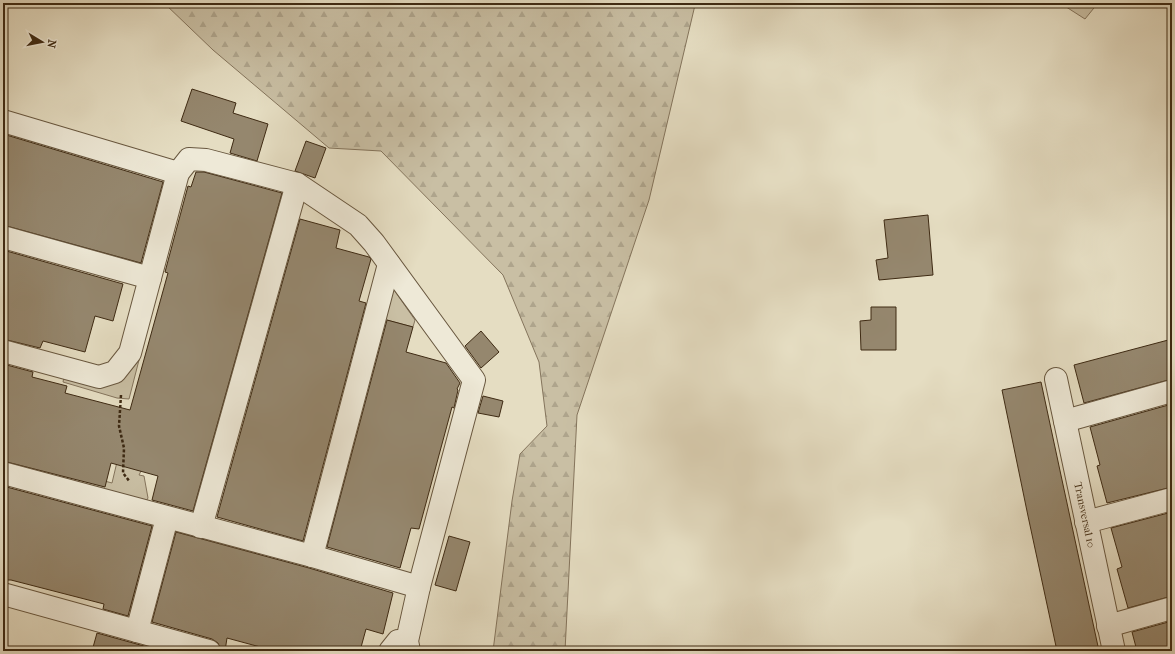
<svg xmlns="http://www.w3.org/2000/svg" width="1175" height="654" font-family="'IM FELL French Canon',serif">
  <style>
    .green { fill: #c9bfa4; stroke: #84745c }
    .forest { fill: url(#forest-firs); stroke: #84745c }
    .building { fill: #95876e; stroke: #3e2a13 }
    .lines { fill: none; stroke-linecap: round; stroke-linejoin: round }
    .minor-casing { stroke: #68573f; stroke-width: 24 }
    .path { stroke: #3e2a13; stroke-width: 2.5; stroke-dasharray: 3 2; stroke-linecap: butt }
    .minor { stroke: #eee9d7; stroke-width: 22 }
    .labels { text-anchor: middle; stroke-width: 3; stroke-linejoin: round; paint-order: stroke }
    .street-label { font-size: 11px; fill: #3e2a13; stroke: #eee9d7 }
  </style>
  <defs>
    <pattern id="forest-firs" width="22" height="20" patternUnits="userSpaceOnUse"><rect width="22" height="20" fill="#c9bfa4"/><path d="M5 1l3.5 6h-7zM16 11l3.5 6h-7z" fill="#aea48c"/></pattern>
  </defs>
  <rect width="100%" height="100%" fill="#e5ddc2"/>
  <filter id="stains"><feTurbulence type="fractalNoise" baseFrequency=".005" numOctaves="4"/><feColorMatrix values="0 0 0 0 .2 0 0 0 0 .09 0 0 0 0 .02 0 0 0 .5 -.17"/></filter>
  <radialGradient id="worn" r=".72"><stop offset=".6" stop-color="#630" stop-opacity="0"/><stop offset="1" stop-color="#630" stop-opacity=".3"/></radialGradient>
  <path class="green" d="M390,288L394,290L415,320L413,327L379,318Z
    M139,360L129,399L117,398L63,382L64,377Z
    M126,424L141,471L139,475L144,476L148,498L143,506L63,484L62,477L64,470L112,483Z
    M152,524L157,525L134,610L130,609Z"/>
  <path class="forest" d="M164,3H698L695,5L649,200L577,415L565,651H493L512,501L520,454L547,426L539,362L503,275L381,151L329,148L213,50Z
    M1060,3H1098L1085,19Z"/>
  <path class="building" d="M192,89L236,103L233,113L268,124L257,161L230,153L234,139L181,121Z
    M3,134L163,182L141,263L3,225Z
    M306,141L326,148L315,178L295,171Z
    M196,172H204L282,193L193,511L152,500L158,476L111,463L105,487L3,461V364L33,372L32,377L67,386L65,393L130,410L168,273L165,272L188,186L191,187Z
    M928,215L933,275L879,280L876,260L888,258L884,220Z
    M300,219L340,230L336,248L369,257L371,259L359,301L366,303L303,541L217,517Z
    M3,250L123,284L113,321L95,316L85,352L43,341L40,348L3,339Z
    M871,307H896V350H861L860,321L871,320Z
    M387,320L413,327L406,352L446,363L460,383L457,389L458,390L454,408L452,407L419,529L411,528L400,568L327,547Z
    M481,331L499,352L481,368L465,346Z
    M1172,339V379L1084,403L1074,365Z
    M1041,382L1062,480L1099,651H1057L1028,516L1002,390Z
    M483,396L503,401L499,417L478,413Z
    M1172,404V487L1107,503L1097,466L1100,465L1090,427Z
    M3,486L152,526L128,616L103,609L104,604L11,580H3Z
    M1172,512V596L1128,608L1117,569L1122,567L1111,528Z
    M176,532L309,568L393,593L383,634L366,629L360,651H275L227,638L225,651H221L218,643L212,639L152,622Z
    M449,536L470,542L456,591L435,585Z
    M1172,621V651H1137L1132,632Z
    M97,633L162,651H92Z"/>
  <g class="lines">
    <defs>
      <g id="minor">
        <path d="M3,121L178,173"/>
        <path d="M3,237L150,278"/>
        <path d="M3,351L99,377L115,372L130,353L178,173L189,159L206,160L297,184L358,225L374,243L474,380L419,587L407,641L409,651"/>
        <path id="s1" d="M1056,379L1114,651"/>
        <path d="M1065,421L1172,391"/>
        <path d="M3,473L312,556L419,587"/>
        <path d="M1086,522L1172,499"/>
        <path d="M201,527L297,184"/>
        <path d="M312,556L389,264"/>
        <path d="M3,594L209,651"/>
        <path d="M1108,626L1172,608"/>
        <path d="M137,631L167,518"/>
        <path d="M390,651L398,641H407"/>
      </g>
    </defs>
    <use href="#minor" class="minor-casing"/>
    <path class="path" d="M121,395L119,426L124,448L123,473L130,482"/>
    <use href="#minor" class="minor"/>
  </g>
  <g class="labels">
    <g class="street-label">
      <text dy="4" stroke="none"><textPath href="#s1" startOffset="139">Transversal 10</textPath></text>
    </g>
  </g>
  <rect width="1175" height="654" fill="none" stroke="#e5ddc2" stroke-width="16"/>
  <rect x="4" y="4" width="1167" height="646" fill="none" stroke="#3e2a13" stroke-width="2"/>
  <rect x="8" y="8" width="1159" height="638" fill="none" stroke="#3e2a13"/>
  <g transform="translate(42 42) rotate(100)" stroke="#eee9d7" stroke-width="3" paint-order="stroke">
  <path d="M0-3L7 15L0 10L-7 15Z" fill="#3e2a13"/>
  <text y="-6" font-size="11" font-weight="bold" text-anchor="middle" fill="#3e2a13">N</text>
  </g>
  <rect width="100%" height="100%" filter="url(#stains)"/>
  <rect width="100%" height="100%" fill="url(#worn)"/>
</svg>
